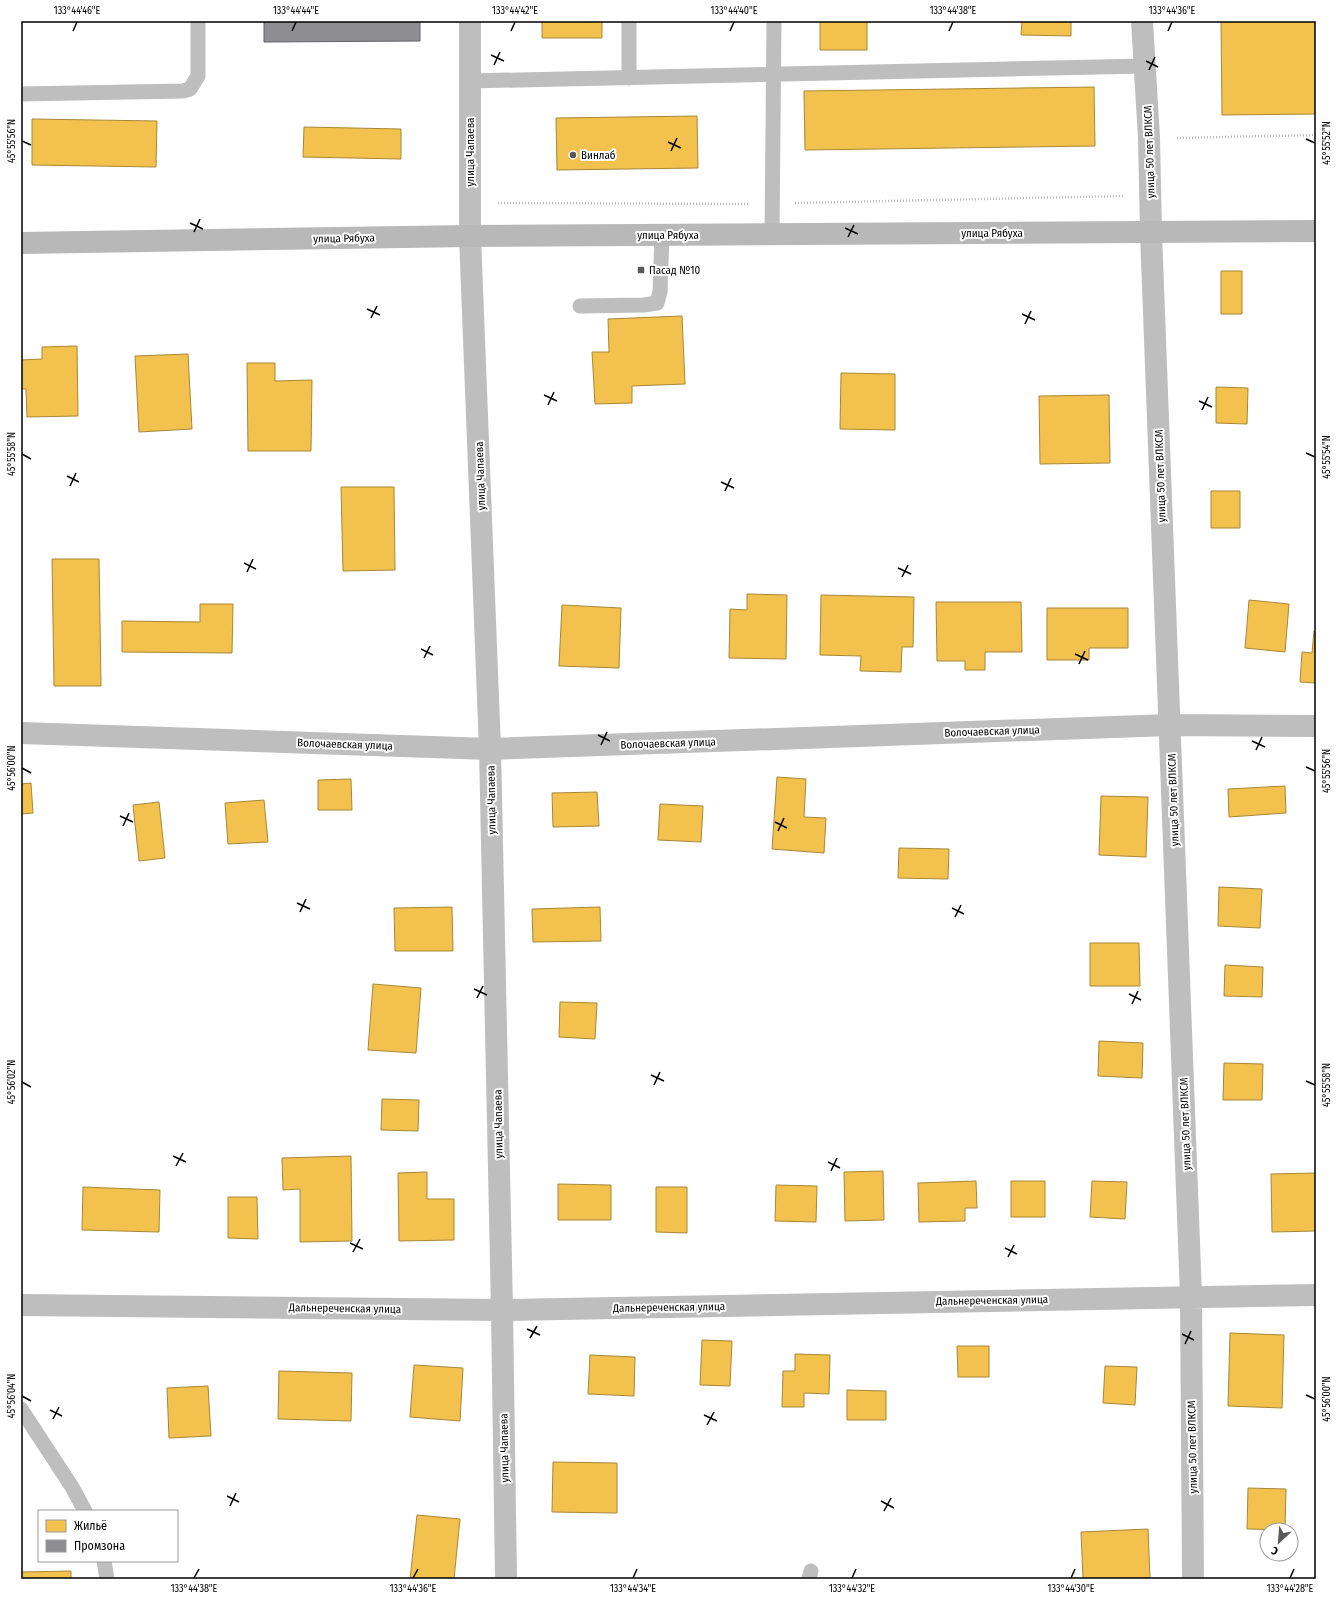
<svg xmlns="http://www.w3.org/2000/svg" width="1337" height="1600" font-family="'Fira Sans Condensed',sans-serif">
  <style>
    .homes { fill: #f2c14e; stroke: #a98737 }
    .industry { fill: #8d8d92; stroke: #636366 }
    .lines { fill: none; stroke-linecap: round; stroke-linejoin: round }
    .path { stroke: #b9b9b9; stroke-width: 2.5; stroke-dasharray: 1 2; stroke-linecap: butt }
    .lane { stroke: #bebebe; stroke-width: 15 }
    .street { stroke: #bebebe; stroke-width: 22 }
    .secondary { stroke: #b8b8b8; stroke-width: 22 }
    .ticks { fill: none; stroke: #000; stroke-width: 1.5 }
    .poi-dot { fill: #595959; stroke: #fff; stroke-width: 1.5 }
    .labels { text-anchor: middle; stroke-width: 4; stroke-linejoin: round; paint-order: stroke }
    .street-label { font-size: 11px; fill: #000; stroke: #fff }
    .poi-label { font-size: 11px; fill: #000; stroke: #fff; text-anchor: start }
    .neatline { fill: none; stroke: #000; stroke-width: 1.5 }
    .ticks-label { font-size: 10px; text-anchor: middle; fill: #000 }
  </style>
  <rect width="100%" height="100%" fill="#fff"/>
  <path class="homes" d="M542,21H602V38H542Z
    M820,21H867V50H820Z
    M1022,21H1071V36L1021,35Z
    M1221,21H1316V114L1222,115Z
    M1094,87L1095,146L805,150L804,91Z
    M697,116L698,168L557,170L556,118Z
    M32,119L157,121L156,167L32,165Z
    M304,127L401,129V159L303,157Z
    M1221,271H1242V314H1221Z
    M682,316L685,384L632,386V403L595,404L592,352H609L608,319Z
    M77,346L78,416L27,417L26,389H21V360L42,359V347Z
    M188,354L192,429L139,432L135,356Z
    M247,363H275V381L312,380L311,451H248Z
    M841,373L895,374V430L840,429Z
    M1216,387L1248,388L1247,424L1216,423Z
    M1109,395L1110,463L1040,464L1039,396Z
    M341,487H394L395,570L343,571Z
    M1211,491H1240V528H1211Z
    M52,559H99L101,686H54Z
    M747,594L787,595L786,659L729,658L730,609L747,610Z
    M821,595L914,597L913,647H902L901,672L860,671L861,656L820,655Z
    M1249,600L1289,604L1285,652L1245,648Z
    M936,602H1021L1022,652H985V670H965V661H937Z
    M200,604H233L232,653L122,652V621L200,622Z
    M562,605L621,608L619,668L559,666Z
    M1047,608H1128V648H1089V660H1047Z
    M1314,631L1316,632V683L1300,682L1302,652L1312,653Z
    M777,777L806,779L804,817L826,818L824,853L772,849Z
    M351,779L352,810H318V780Z
    M31,783L33,813L21,814V784Z
    M1285,786L1286,813L1229,817L1228,789Z
    M597,792L599,826L553,827L552,793Z
    M1101,796L1148,797L1146,857L1099,855Z
    M264,800L268,842L228,844L225,803Z
    M159,802L165,858L139,861L133,805Z
    M660,804L703,806L701,842L658,840Z
    M899,848L949,849L948,879L898,878Z
    M1219,887L1262,889L1260,928L1218,926Z
    M452,907L453,951H395L394,908Z
    M600,907L601,941L533,942L532,909Z
    M1090,943H1139L1140,986H1090Z
    M1225,965L1263,967L1262,997L1224,996Z
    M373,984L421,988L416,1053L368,1050Z
    M560,1002L597,1003L595,1039L559,1037Z
    M1099,1041L1143,1043L1142,1078L1098,1076Z
    M1224,1063L1263,1064L1262,1100H1223Z
    M382,1099L419,1100L418,1131L381,1130Z
    M351,1156L352,1241L300,1242V1189L283,1190L282,1158Z
    M883,1171L884,1220L845,1221L844,1172Z
    M427,1172V1199H454V1240L399,1241L398,1173Z
    M1316,1173V1231L1272,1232L1271,1174Z
    M976,1181L977,1208H965V1221L919,1222L918,1183Z
    M1011,1181H1045V1217H1011Z
    M1092,1181L1127,1182L1125,1219L1090,1217Z
    M558,1184L611,1185V1220H558Z
    M776,1185L817,1186L816,1222L775,1221Z
    M83,1187L160,1190L159,1232L82,1230Z
    M656,1187H687V1233L656,1232Z
    M228,1197H257L258,1239L228,1238Z
    M1230,1333L1284,1335L1282,1408L1228,1406Z
    M702,1340L732,1341L730,1386L700,1385Z
    M957,1346H989V1377H958Z
    M795,1354L830,1355L829,1394L804,1393V1407H782L783,1371H795Z
    M590,1355L635,1357L634,1396L588,1394Z
    M414,1365L463,1368L460,1421L410,1417Z
    M1105,1366L1137,1367L1135,1405L1103,1403Z
    M279,1371L352,1373L351,1421L278,1419Z
    M208,1386L211,1436L169,1438L167,1388Z
    M847,1390L886,1391V1420H847Z
    M553,1462L617,1463V1513L552,1512Z
    M1248,1488L1286,1489L1285,1530L1247,1529Z
    M417,1515L460,1519L454,1579H410Z
    M1148,1529L1150,1578L1083,1579L1081,1532Z
    M71,1571V1579H21V1572Z"/>
  <path class="industry" d="M264,21H420V41L264,42Z"/>
  <g class="lines">
    <path class="path" d="M1177,138L1316,135
      M498,203L748,204
      M795,203L1124,196"/>
    <path class="lane" d="M629,21V78
      M470,81L1145,66
      M21,94L183,91L190,89L198,76V21
      M772,235L774,21
      M580,306L644,305L657,303L660,292L662,235
      M21,1409L72,1487L85,1511
      M104,1561L107,1579
      M809,1579L811,1571"/>
    <path class="street" d="M470,21V236L490,749L502,1310L506,1579
      M1142,21L1149,138L1151,233L1191,1296L1193,1579
      M21,733L490,749L1170,725L1316,726
      M21,1305L502,1310L1316,1295"/>
    <path class="secondary" d="M21,243L470,236L1316,231"/>
  </g>
  <path class="ticks" d="M73,31L77,22M292,31L296,22M511,31L515,22M730,31L734,22M949,31L953,22M1168,31L1172,22M491,55L504,61M1146,61L1158,67M494,65L500,52M1149,70L1155,57M1306,139L1315,143M22,141L31,145M668,142L681,148M671,151L677,138M190,223L203,229M845,228L858,234M194,232L200,219M848,237L854,225M367,309L380,315M1022,314L1035,320M371,318L377,306M1025,324L1031,311M544,395L557,401M1199,401L1212,407M548,405L554,392M1202,410L1208,397M1306,453L1315,457M22,454L31,459M67,476L79,482M721,482L734,488M70,486L76,473M725,491L731,478M244,563L256,569M898,568L911,574M247,572L253,559M902,577L908,565M421,649L433,655M1075,654L1088,660M424,658L430,646M1079,664L1085,651M598,735L610,741M1252,741L1265,747M601,745L607,732M1256,750L1262,737M1306,767L1315,771M22,768L31,773M120,816L133,822M775,822L787,828M123,826L129,813M778,831L784,818M297,903L310,909M952,908L964,914M300,912L306,899M955,917L961,905M474,989L487,995M1129,994L1141,1000M477,998L483,986M1132,1004L1138,991M651,1075L664,1081M1306,1081L1315,1085M22,1082L31,1087M654,1085L660,1072M173,1156L186,1162M828,1162L840,1168M176,1166L183,1153M831,1171L837,1158M350,1243L363,1249M1005,1248L1017,1254M353,1252L360,1239M1008,1257L1014,1245M527,1329L540,1335M1182,1334L1194,1340M530,1338L537,1326M1185,1344L1191,1331M1306,1395L1315,1399M22,1396L31,1401M50,1410L62,1416M704,1415L717,1421M53,1419L59,1407M707,1425L714,1412M227,1496L239,1502M881,1501L894,1508M230,1506L236,1493M884,1511L891,1498M194,1578L199,1569M413,1578L418,1569M633,1578L637,1569M852,1578L856,1569M1071,1578L1075,1569M1290,1578L1294,1569"/>
  <g class="poi-dot">
    <circle cx="573" cy="155" r="4"/>
    <rect x="637" y="266" width="8" height="8" rx="2"/>
  </g>
  <g class="labels">
    <g class="street-label">
      <text transform="translate(470 152) rotate(-90)" y="4">улица Чапаева</text>
      <text transform="translate(1149 152) rotate(-92)" y="4">улица 50 лет ВЛКСМ</text>
      <text x="992" y="237">улица Рябуха</text>
      <text x="668" y="239">улица Рябуха</text>
      <text transform="translate(344 238) rotate(-1)" y="4">улица Рябуха</text>
      <text transform="translate(480 476) rotate(-92)" y="4">улица Чапаева</text>
      <text transform="translate(1160 476) rotate(-92)" y="4">улица 50 лет ВЛКСМ</text>
      <text transform="translate(992 731) rotate(-2)" y="4">Волочаевская улица</text>
      <text transform="translate(668 743) rotate(-2)" y="4">Волочаевская улица</text>
      <text transform="translate(345 744) rotate(2)" y="4">Волочаевская улица</text>
      <text transform="translate(491 800) rotate(-91)" y="4">улица Чапаева</text>
      <text transform="translate(1173 800) rotate(-92)" y="4">улица 50 лет ВЛКСМ</text>
      <text transform="translate(498 1124) rotate(-91)" y="4">улица Чапаева</text>
      <text transform="translate(1185 1124) rotate(-92)" y="4">улица 50 лет ВЛКСМ</text>
      <text transform="translate(992 1300) rotate(-1)" y="4">Дальнереченская улица</text>
      <text transform="translate(669 1307) rotate(-1)" y="4">Дальнереченская улица</text>
      <text transform="translate(345 1308) rotate(1)" y="4">Дальнереченская улица</text>
      <text transform="translate(1192 1447) rotate(-91)" y="4">улица 50 лет ВЛКСМ</text>
      <text transform="translate(504 1448) rotate(-91)" y="4">улица Чапаева</text>
    </g>
    <g class="poi-label">
      <text x="581" y="159">Винлаб</text>
      <text x="649" y="274">Пасад №10</text>
    </g>
  </g>
  <rect width="1337" height="1600" fill="none" stroke="#ffffff" stroke-width="44"/>
  <rect x="38" y="1510" width="140" height="52" fill="#ffffff" stroke="#999999"/>
  <rect x="46" y="1520" width="20" height="12" fill="#f2c14e" stroke="#999999"/>
  <text x="74" y="1530" font-size="12" fill="#000000">Жильё</text>
  <rect x="46" y="1540" width="20" height="12" fill="#8d8d92" stroke="#999999"/>
  <text x="74" y="1550" font-size="12" fill="#000000">Промзона</text>
  <g transform="translate(1279 1542) rotate(206)"><circle r="19" fill="#ffffff" stroke="#999999"/>
  <path d="M0-3L7 15L0 10L-7 15Z" fill="#595959"/>
  <text y="-6" font-size="11" font-weight="bold" text-anchor="middle" fill="#000000">С</text>
  </g>
  <rect x="22" y="22" width="1293" height="1556" class="neatline"/>
  <g class="ticks-label">
    <text x="77" y="14">133°44'46"E</text>
    <text x="296" y="14">133°44'44"E</text>
    <text x="515" y="14">133°44'42"E</text>
    <text x="734" y="14">133°44'40"E</text>
    <text x="953" y="14">133°44'38"E</text>
    <text x="1172" y="14">133°44'36"E</text>
    <text transform="translate(11 141) rotate(-90)" y="4">45°55'56"N</text>
    <text transform="translate(1326 143) rotate(-90)" y="4">45°55'52"N</text>
    <text transform="translate(11 454) rotate(-90)" y="4">45°55'58"N</text>
    <text transform="translate(1326 457) rotate(-90)" y="4">45°55'54"N</text>
    <text transform="translate(11 768) rotate(-90)" y="4">45°56'00"N</text>
    <text transform="translate(1326 771) rotate(-90)" y="4">45°55'56"N</text>
    <text transform="translate(11 1082) rotate(-90)" y="4">45°56'02"N</text>
    <text transform="translate(1326 1085) rotate(-90)" y="4">45°55'58"N</text>
    <text transform="translate(11 1396) rotate(-90)" y="4">45°56'04"N</text>
    <text transform="translate(1326 1399) rotate(-90)" y="4">45°56'00"N</text>
    <text x="194" y="1592">133°44'38"E</text>
    <text x="413" y="1592">133°44'36"E</text>
    <text x="633" y="1592">133°44'34"E</text>
    <text x="852" y="1592">133°44'32"E</text>
    <text x="1071" y="1592">133°44'30"E</text>
    <text x="1290" y="1592">133°44'28"E</text>
  </g>
</svg>
